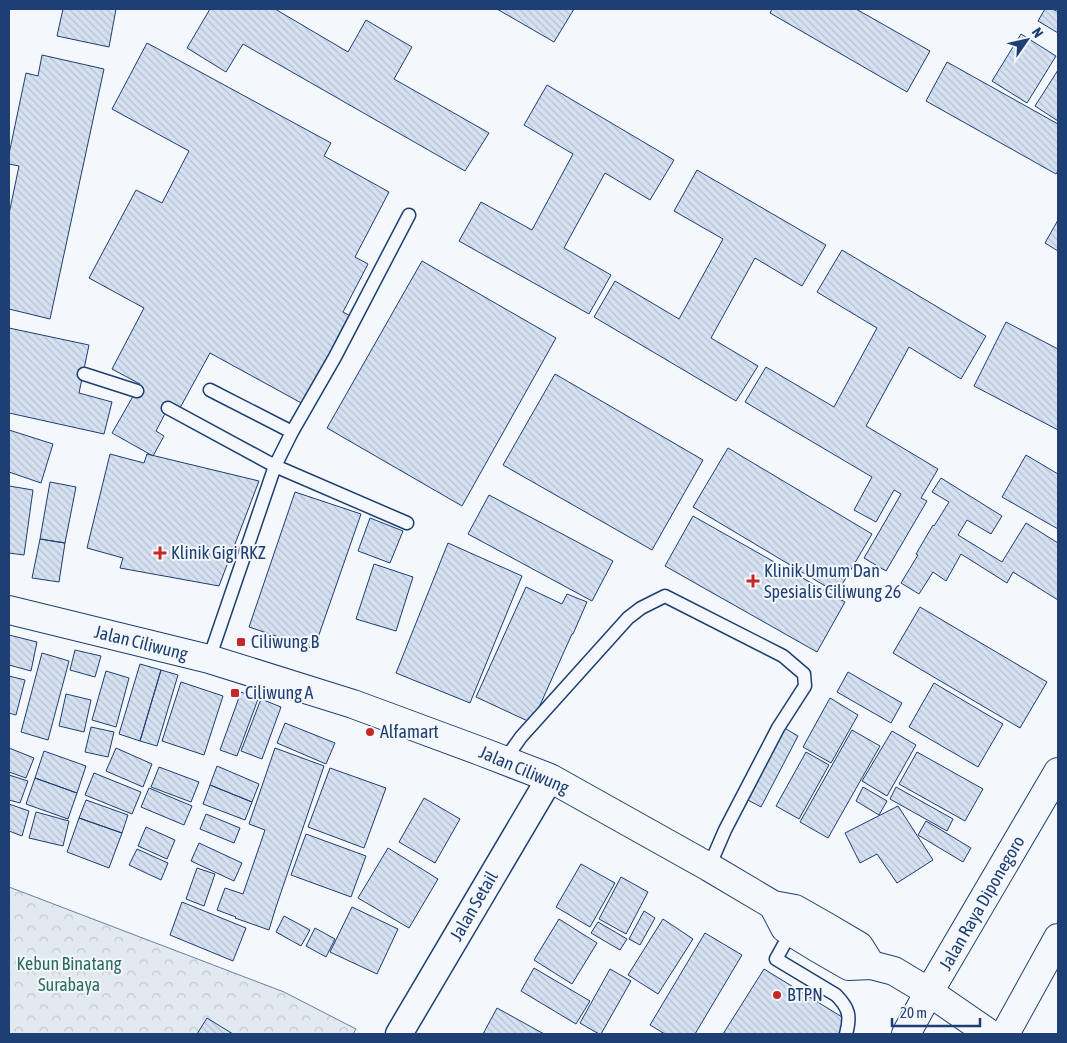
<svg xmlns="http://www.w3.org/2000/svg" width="1067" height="1043" font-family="'Asap Condensed',sans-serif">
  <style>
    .forest { fill: url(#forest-crowns); stroke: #687fa3 }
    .building { fill: url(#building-back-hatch); stroke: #1d3f73 }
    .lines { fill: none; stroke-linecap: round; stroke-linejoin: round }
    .lane-casing { stroke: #1d3f73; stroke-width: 15 }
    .street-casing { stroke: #1d3f73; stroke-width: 29 }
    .secondary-casing { stroke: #1d3f73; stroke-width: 30 }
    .highway-casing { stroke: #1d3f73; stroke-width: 30 }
    .lane { stroke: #f4f7fb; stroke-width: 12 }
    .street { stroke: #f4f7fb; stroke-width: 26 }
    .secondary { stroke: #f4f7fb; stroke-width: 28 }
    .highway { stroke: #f4f7fb; stroke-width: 28 }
    .poi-dot { fill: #c62828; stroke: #f4f7fb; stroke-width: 2 }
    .labels { text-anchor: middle; stroke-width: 4; stroke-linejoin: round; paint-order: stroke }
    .poi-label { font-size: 18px; fill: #1d3f73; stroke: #f4f7fb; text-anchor: start }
    .street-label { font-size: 18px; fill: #1d3f73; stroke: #f4f7fb }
    .park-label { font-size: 18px; fill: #2c6c60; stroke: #f4f7fb }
  </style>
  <defs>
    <pattern id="forest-crowns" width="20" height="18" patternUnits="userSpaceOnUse" patternTransform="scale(1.25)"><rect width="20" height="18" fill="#e3e9f0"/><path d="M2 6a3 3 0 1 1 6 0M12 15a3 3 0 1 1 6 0" fill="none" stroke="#c2c9d1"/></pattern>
    <pattern id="building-back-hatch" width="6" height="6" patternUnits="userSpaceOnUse" patternTransform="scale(1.25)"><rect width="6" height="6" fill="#d5e0f0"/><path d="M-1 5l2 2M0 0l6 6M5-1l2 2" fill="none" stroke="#b6c1d1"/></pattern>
  </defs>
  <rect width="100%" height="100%" fill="#f4f7fb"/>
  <path class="forest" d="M9,887L284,992L356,1029L353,1034H9Z"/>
  <path class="building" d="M63,9H116L109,47L57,36Z
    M210,9H275L348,52L366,20L412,47L394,79L489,133L465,171L243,44L226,72L187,48Z
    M497,9H574L554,42Z
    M772,9H856L930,51L907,92L770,13Z
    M1045,9H1053L1058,12V33L1038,21Z
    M1021,34L1056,56L1027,103L992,81Z
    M147,43L331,143L324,156L389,192L355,257L368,264L343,312L352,317L305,405L210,353L180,408H168L156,431L164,436L153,456L112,433L140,384L112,369L144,308L89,278L136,190L162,203L189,151L112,109Z
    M42,55L104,69L50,319L9,309V214L19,166L9,164V154L26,73L38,76Z
    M947,62L1058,124V171L1056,174L926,101Z
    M1058,70V121L1035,106Z
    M547,85L674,160L650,200L605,173L564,248L611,275L589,314L459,241L481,202L532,230L573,154L524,125Z
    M697,170L826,245L802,286L755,258L711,338L758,366L736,401L594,317L615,281L679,319L723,239L674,211Z
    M1058,220V251L1045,243Z
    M842,250L986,336L961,379L909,347L866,426L938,469L921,498L927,501L886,571L864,558L901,494L894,490L876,522L854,510L872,477L745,402L766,367L834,407L877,328L817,292Z
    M422,261L556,338L462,506L327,428Z
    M1006,322L1058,349V430L974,386Z
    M9,328L89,345L79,393L112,402L104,434L9,413Z
    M555,374L703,460L652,550L503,465Z
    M9,430L53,444L41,483L9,472Z
    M728,448L872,534L837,593L693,507Z
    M110,454L144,463L147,454L259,481L219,586L120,568L123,558L87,548Z
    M1026,455L1058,474V529L1002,497Z
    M941,478L1002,516L991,534L967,520L958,535L1002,562L1026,523L1058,543V600L1013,572L1007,583L961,554L946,581L933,572L919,594L901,583L918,555L916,554L933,525L934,526L949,502L932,492Z
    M50,482L76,487L65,543L40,539Z
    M9,486L33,490L24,555L9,553Z
    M295,492L361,514L314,649L249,627Z
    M489,495L613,561L592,601L468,534Z
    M693,516L845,602L817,652L665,566Z
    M370,518L403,531L390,563L358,551Z
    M40,539L65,543L59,582L32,578Z
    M448,543L522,576L470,703L396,673Z
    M374,564L413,577L396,631L356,619Z
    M526,587L562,604L567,594L587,602L573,634H572L532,723L476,697Z
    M920,607L1047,682L1020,728L893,653Z
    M9,635L37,642L31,671L9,665Z
    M75,650L101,656L95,677L70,670Z
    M42,653L69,661L48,740L21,732Z
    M140,664L161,670L140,741L119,734Z
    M161,670L178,675L157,746L140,741Z
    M106,671L129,678L116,727L92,720Z
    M848,672L902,703L891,723L837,692Z
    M9,676L25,680L16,715L9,713Z
    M181,682L223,696L204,755L162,741Z
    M934,683L1003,724L978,767L909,727Z
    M241,692L258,699L237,756L220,750Z
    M66,694L91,700L84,732L59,726Z
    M830,698L858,715L831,763L803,747Z
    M261,699L281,707L262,759L241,751Z
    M285,723L335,743L326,764L277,743Z
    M781,726L798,736L761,807L744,798Z
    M91,727L114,732L108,757L85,752Z
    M852,730L880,746L828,838L800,822Z
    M892,731L916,745L887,796L862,781Z
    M9,748L34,758L26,778L9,772Z
    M116,748L152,764L143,787L106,771Z
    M275,748L324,766L276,907L269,930L235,918L236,917L217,910L225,888L243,894L265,830L249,824Z
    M44,751L86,766L77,793L35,778Z
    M806,752L829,765L799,819L776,806Z
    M917,752L983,789L965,821L899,784Z
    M217,766L259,784L252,802L210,785Z
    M159,767L199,782L191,802L151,787Z
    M330,768L386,788L364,848L308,827Z
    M94,773L141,792L132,814L85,795Z
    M9,775L28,781L20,803L9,800Z
    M35,778L77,793L68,819L26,804Z
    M210,785L252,802L245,820L203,804Z
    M863,787L887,801L879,815L856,801Z
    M896,787L953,819L947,831L890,799Z
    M149,788L192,806L184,825L141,807Z
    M424,798L460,819L435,863L399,842Z
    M86,800L128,815L122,833L79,818Z
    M9,804L29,811L22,836L9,831Z
    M898,806L933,860L897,883L877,854L860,863L845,833Z
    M36,812L69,821L63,846L29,838Z
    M206,814L240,828L234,843L200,829Z
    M79,818L122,833L109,868L67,852Z
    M926,821L971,848L963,862L918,835Z
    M146,827L175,840L167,859L138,846Z
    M306,834L366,856L351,897L291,875Z
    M199,843L242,863L234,881L191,861Z
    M388,848L438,879L409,928L358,898Z
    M137,849L168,863L161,880L129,865Z
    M581,864L615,883L590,927L556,907Z
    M197,868L215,874L204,906L186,899Z
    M621,877L648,892L626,934L599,919Z
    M182,902L246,928L233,961L170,935Z
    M352,907L398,929L377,974L330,952Z
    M644,911L655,918L640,945L629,939Z
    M284,916L310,930L301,946L276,932Z
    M559,919L597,943L572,984L534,960Z
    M663,919L693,939L658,994L628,975Z
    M598,922L627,939L620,950L591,933Z
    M315,928L335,939L326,957L306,946Z
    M705,933L742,955L695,1034H665L650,1025Z
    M534,968L590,1001L576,1024L521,991Z
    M610,969L631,981L601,1034H599L580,1023Z
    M764,969L847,1020L839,1034H723Z
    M497,1008L544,1034H483Z
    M207,1018L233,1034H197Z"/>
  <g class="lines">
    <defs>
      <path id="lane" d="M84,374L137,391
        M210,390L292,432
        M168,408L275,466L407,523
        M209,659L275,466L292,432L335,357L409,215
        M504,761L521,737L628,618L641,608L665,596L783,656L804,674L805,686L778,728L725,830L709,867
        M791,932L776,959L836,995C849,1008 851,1016 846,1034"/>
      <path id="street" d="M399,1034L550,778"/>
      <path id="secondary" d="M9,610L209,659L353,704L480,751L550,778L709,867L773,905L795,909L825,926L859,946L871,965
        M773,905L785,928L816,947L849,966L871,965L894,971L929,992L990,1034"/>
      <path id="highway" d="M906,1034L929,992L1058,772
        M1005,1034L1058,938"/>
    </defs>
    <use href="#lane" class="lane-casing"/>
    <use href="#street" class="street-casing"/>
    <use href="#secondary" class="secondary-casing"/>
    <use href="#highway" class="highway-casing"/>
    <use href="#lane" class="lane"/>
    <use href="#street" class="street"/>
    <use href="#secondary" class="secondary"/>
    <use href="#highway" class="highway"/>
  </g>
  <g class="poi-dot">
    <path d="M157.5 545.5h5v5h5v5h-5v5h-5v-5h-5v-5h5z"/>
    <path d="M750.5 573.5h5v5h5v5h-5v5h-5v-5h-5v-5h5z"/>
    <rect x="236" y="637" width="10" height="10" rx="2.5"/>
    <rect x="230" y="688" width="10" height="10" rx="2.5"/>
    <circle cx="370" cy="732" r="5"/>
    <circle cx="777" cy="995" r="5"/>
  </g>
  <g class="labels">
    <g class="poi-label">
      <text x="171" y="559">Klinik Gigi RKZ</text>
      <text x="764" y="577">Klinik Umum Dan<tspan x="764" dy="21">Spesialis Ciliwung 26</tspan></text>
      <text x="251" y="648">Ciliwung B</text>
      <text x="245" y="699">Ciliwung A</text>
      <text x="380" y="738">Alfamart</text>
      <text x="787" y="1001">BTPN</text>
    </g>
    <g class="street-label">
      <text transform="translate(141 643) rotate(14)" y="6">Jalan Ciliwung</text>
      <text transform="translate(524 770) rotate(23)" y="6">Jalan Ciliwung</text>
      <text transform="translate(982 903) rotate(-60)" y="6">Jalan Raya Diponegoro</text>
      <text transform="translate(474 906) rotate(-60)" y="6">Jalan Setail</text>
    </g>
    <g class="park-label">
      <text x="69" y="970">Kebun Binatang<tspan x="69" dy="21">Surabaya</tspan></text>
    </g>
  </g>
  <rect width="1067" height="1043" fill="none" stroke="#1d3f73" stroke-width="20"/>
  <g transform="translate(1027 40) rotate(56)" stroke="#f4f7fb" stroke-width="4" paint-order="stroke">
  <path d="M0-4L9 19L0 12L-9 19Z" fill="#1d3f73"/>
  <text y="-8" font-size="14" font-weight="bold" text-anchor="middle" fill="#1d3f73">N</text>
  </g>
  <path d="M892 1018v8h88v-8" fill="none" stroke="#1d3f73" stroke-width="2.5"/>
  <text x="900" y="1018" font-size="15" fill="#1d3f73" stroke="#f4f7fb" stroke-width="4" paint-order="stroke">20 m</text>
</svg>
